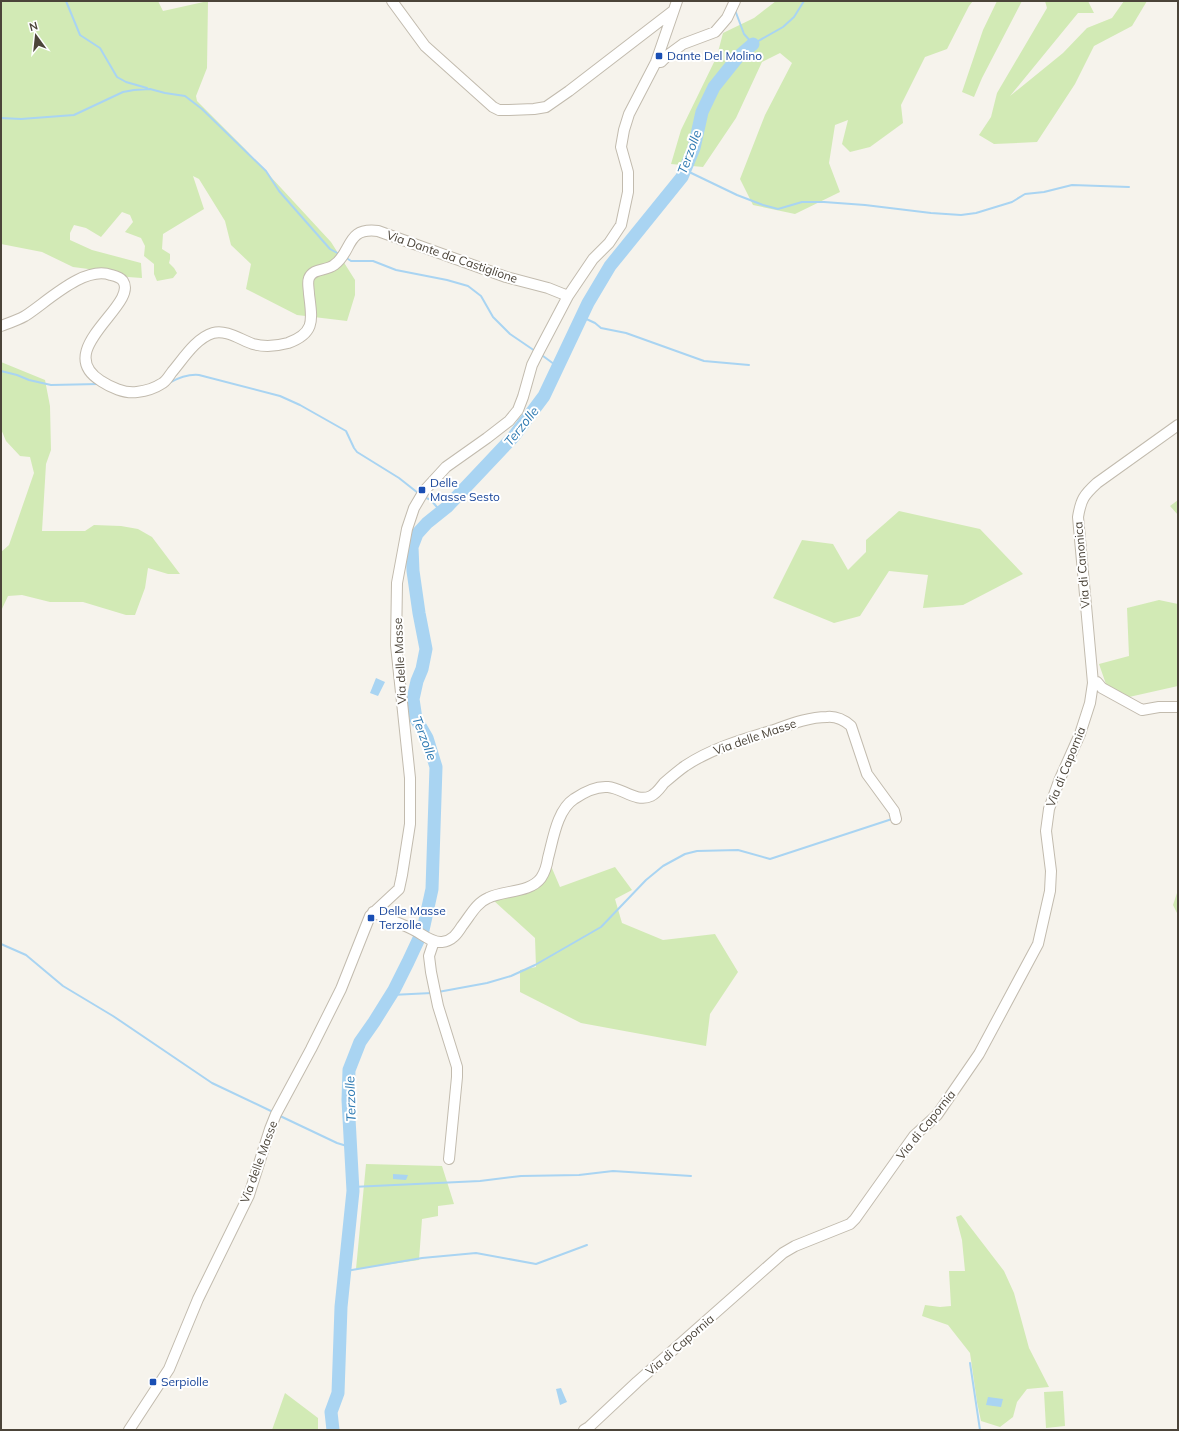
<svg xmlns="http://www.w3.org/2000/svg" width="1179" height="1431" font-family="Mulish,sans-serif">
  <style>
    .green { fill: #d2eab5 }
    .water { fill: #a9d4f2 }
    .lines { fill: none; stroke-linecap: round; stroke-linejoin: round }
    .stream { stroke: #a9d4f2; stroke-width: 2 }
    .river { stroke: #a9d4f2; stroke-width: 13 }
    .minor-casing { stroke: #c2bbae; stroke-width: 12 }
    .minor { stroke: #fff; stroke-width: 10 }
    .transit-dot { fill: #1a4fb4; stroke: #fff; stroke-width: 1.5 }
    .labels { text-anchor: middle; stroke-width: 4; stroke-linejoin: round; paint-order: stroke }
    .transit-label { font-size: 12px; fill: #164399; stroke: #fff; text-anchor: start }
    .street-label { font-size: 12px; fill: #4b4439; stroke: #fff }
    .water-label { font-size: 13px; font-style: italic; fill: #2e7ab2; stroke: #fff }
  </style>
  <rect width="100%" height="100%" fill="#f6f3ec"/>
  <path class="green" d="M1,1H158L163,11L208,1L207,68L196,96L197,101L245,149L331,242L355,280V295L347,321L297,315L246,289L251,264L231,245L225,221L199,179L193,176L204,209L163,234L162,249L170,254V259L169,263L174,268L177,273L173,278L157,281L154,274V264L144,256L145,246L141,238L125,232L133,222L130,215L122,212L101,237L86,228L74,225L70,233V240L92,250L141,263L142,278L128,277L104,271L73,267L42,252L1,244Z
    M776,1H973L969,6L947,49L925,57L901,105L903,123L870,147L850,152L842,144L848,120L835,125L829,163L840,192L795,214L753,205L740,179L765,115L792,63L780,53L762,62L736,118L703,167L671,164L681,130L717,56L723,33L754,18Z
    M997,1H1022L982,78L974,97L962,92L983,30Z
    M1045,1H1088L1094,13H1078L1010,96L1063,53L1087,28L1112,18L1124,1H1147L1132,26L1094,46L1075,84L1037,142L994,144L979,135L991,117L997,93L1047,8Z
    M1,362L45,380L50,406L51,450L46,464L42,531H85L94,525L121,526L138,529L152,537L180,574H168L148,568L145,588L135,615H126L83,602H50L22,595L8,596L1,611V552L9,545L34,473L30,457L20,456L6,441L1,429Z
    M1178,500V515L1170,506Z
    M899,511L980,529L1023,574L963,605L923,608L928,575L889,571L860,616L834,623L773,598L802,540L833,544L848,570L866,552V540Z
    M1159,600L1178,604V686L1129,697L1107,687L1099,664L1129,656L1127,608Z
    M551,866L560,887L615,867L632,890L615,899L622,923L663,940L715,934L738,972L710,1014L706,1046L581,1023L520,992V970L536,967L535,938L493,900L539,888Z
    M1178,890V915L1173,905Z
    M366,1164L442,1166L454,1204L438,1206V1216L422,1219L419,1260L356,1269Z
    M961,1215L1004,1271L1014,1293L1029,1348L1049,1387L1027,1389L1017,1402L1013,1417L1000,1427L981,1421L977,1402L970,1353L948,1325L922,1316L925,1305L940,1307L951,1306L949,1271H965L962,1240L956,1217Z
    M1063,1391L1065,1426L1046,1428L1044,1392Z
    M285,1393L318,1418V1430H272Z"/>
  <path class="water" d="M376,678L385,682L378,696L370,693Z
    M393,1174L408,1175L406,1180L393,1179Z
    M561,1388L567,1402L560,1405L556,1389Z
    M988,1397L1003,1399L1001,1407L986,1405Z"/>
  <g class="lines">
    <path class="stream" d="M66,1L80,35L100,48L117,77L126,82L147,88
      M735,10L744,34L753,44L783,27L794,17L804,1
      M1,118L21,119L74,115L123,92L134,90L150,89L165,93L185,96L202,109L266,171L279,191L330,249L339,254
      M685,170L737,195L763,205L778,209L802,202H824L865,205L931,213L961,215L976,213L1012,202L1025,194L1044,192L1072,185L1129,187
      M345,257L351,261H373L396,270L447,280L468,286L481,296L493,317L510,334L535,351
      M582,317L595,323L601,328L626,333L704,361L749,365
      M543,356L558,367
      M1,371L17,375L29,380L51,385L99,384
      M169,383C178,378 188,374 199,375L280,396L300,405L346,431L354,448L357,452L399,478L418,493
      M424,497L431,500L441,512
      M1,944L26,955L63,986L113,1016L212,1083L273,1112
      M438,992L487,983L511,976L535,965L601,927L646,880L663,866L685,854L697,851L738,850L770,859L892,819
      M391,995L432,993
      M278,1115L337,1143L350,1147
      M352,1187L480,1181L521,1176L579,1175L613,1171L691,1176
      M346,1271L422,1258L476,1253L536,1264L587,1245
      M970,1363L980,1430"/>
    <path class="river" d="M333,1430L331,1412L338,1393L341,1307L353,1191L348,1100L349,1070L360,1042L374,1022L394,990L408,962L423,930L432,889L436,767L427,738L416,719L413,699L417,681L422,669L426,649L419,613L413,571L412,547L417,534L427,523L447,507L514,436L544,396L588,303L610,266L682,177L694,148L702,112L714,87L738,57L753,44"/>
    <defs>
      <path id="minor" d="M392,1L425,46L493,107L499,110H509L534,109L546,107L569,91L673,11
        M656,62H661L668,55L683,44L715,32L727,18L735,1
        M1,326C9,323 18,320 25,316C47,302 84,265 111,275C115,276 120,277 123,281C139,305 51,350 101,381C110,387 125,394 137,392C145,391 155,388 161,384C166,382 169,376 172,372C183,359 196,338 213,333C226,329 241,340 253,344C264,347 277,346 288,343C316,333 312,319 309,294C309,289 307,283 309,278C313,268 326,271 334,265C353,252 345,227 378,231L506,277L548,288L568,296
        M1093,683L1097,682L1102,688L1142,710L1159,707H1178
        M373,912C386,918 399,923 412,929C421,933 431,943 442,942C452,941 457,934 462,926C470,916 476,903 488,898C504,890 530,893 541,878C545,872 547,865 548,858C553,840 557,810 574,799C584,792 596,786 608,787C622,788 637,803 651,796C657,793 660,788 664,783C671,777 678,771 685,766C712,748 744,739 774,730C791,724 809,717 827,717C837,716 844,720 851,726L867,774L894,811L896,819
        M434,941L429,956L431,972L438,1006L457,1067V1077L449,1159
        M129,1430L169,1369L198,1299L249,1195L270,1129L276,1114L311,1049L341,989L370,916L399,889L402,875L410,824V778L396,645L397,583L407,529L414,508L424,491L446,467L487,438L509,421L518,410L523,397L532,365L538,353L568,296L593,259L609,243L621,225L628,192V172L621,147L624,130L629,114L656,62L677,1
        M584,1430L589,1427L637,1382L783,1253L795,1246L850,1224L855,1219L914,1136L937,1115L979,1054L1038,944L1050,891L1051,871L1046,831L1049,809L1059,781L1080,734L1090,703L1093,683L1078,517C1081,499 1084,495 1097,483L1178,425"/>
    </defs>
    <use href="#minor" class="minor-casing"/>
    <use href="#minor" class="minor"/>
  </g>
  <g class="transit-dot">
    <rect x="655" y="52" width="8" height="8" rx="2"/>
    <rect x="418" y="486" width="8" height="8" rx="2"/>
    <rect x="367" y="914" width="8" height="8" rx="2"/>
    <rect x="149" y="1378" width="8" height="8" rx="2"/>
  </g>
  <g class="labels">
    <g class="transit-label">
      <text x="667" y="60">Dante Del Molino</text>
      <text x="430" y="487">Delle<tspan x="430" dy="14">Masse Sesto</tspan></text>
      <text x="379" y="915">Delle Masse<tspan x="379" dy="14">Terzolle</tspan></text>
      <text x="161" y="1386">Serpiolle</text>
    </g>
    <g class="street-label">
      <text transform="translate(452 257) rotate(19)" y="4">Via Dante da Castiglione</text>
      <text transform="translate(1082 565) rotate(-95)" y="4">Via di Canonica</text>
      <text transform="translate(400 661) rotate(-93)" y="4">Via delle Masse</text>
      <text transform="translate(755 737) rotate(-19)" y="4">Via delle Masse</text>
      <text transform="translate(1066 767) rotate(-68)" y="4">Via di Capornia</text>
      <text transform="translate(926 1125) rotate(-51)" y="4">Via di Capornia</text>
      <text transform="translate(259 1162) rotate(-70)" y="4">Via delle Masse</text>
      <text transform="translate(680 1345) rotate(-41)" y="4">Via di Capornia</text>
    </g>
    <g class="water-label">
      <text transform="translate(689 152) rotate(-70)" y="5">Terzolle</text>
      <text transform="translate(521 426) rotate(-51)" y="5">Terzolle</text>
      <text transform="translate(425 738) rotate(69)" y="5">Terzolle</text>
      <text transform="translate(350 1099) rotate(-92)" y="5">Terzolle</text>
    </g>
  </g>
  <rect width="1179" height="1431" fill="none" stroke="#4b4439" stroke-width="4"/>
  <g transform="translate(36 36) rotate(345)" stroke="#ffffff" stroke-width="3" paint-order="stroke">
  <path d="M0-3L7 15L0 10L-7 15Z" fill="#4b4439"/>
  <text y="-6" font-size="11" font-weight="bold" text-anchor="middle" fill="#4b4439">N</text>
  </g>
</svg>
